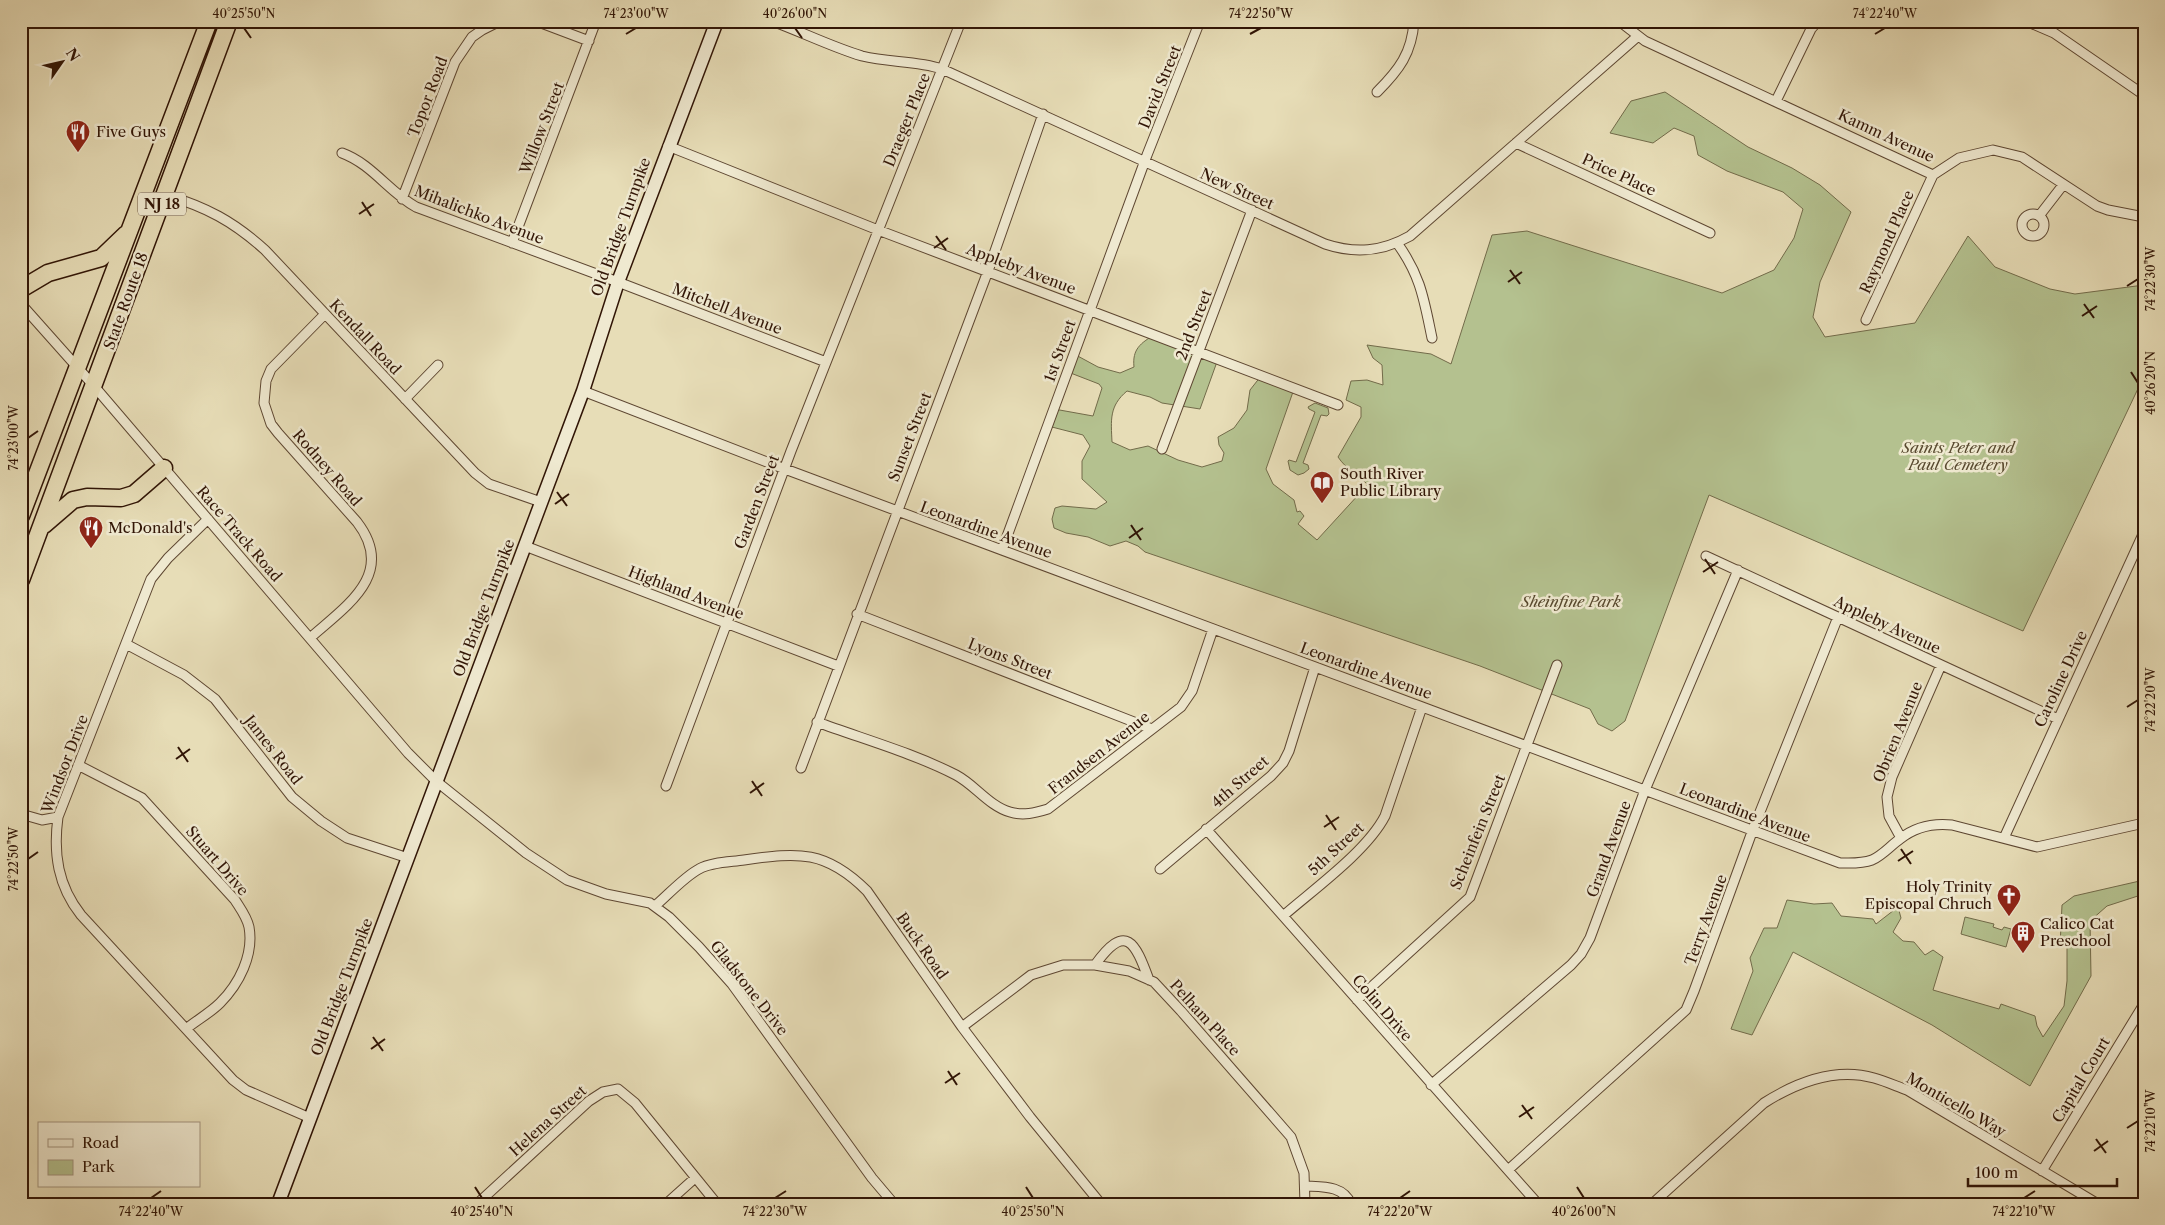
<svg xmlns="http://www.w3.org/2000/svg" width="2165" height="1225" font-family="'Libre Caslon Text',serif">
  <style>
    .green { fill: #b4c18f; stroke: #726b4a }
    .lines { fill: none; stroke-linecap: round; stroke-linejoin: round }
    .street-casing { stroke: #5e4732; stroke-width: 11 }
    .secondary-casing { stroke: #311506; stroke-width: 15 }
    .highway-casing { stroke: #311506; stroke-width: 19 }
    .street { stroke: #efe9d0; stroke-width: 9 }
    .secondary { stroke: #efe9d0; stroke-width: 12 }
    .highway { stroke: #e7ddb7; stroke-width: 16 }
    .ticks { fill: none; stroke: #311506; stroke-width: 2 }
    .labels { text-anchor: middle; stroke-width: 5; stroke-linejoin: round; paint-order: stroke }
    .shield { fill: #efe9d0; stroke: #6a5543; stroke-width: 1 }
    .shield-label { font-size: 14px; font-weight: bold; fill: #311506 }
    .street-label { font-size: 15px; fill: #311506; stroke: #efe9d0 }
    .poi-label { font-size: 15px; fill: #311506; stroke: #efe9d0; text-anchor: start }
    .park-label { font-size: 15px; font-style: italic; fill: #58492f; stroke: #efe9d0 }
    .neatline { fill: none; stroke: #311506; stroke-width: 2 }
    .ticks-label { font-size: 12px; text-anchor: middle; fill: #311506 }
  </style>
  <rect width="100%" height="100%" fill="#e7ddb7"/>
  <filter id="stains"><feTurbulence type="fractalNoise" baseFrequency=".004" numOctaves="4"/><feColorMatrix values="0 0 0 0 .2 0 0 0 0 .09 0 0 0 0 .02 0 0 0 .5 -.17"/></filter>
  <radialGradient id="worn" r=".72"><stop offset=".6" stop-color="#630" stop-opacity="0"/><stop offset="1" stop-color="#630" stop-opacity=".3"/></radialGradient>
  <path class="green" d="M1665,92L1748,147L1792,168L1820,185L1851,212L1820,282L1813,317L1825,337L1915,323L1968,236L1995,267L2050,289L2075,294L2144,285V376L2023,631L1709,495L1625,721L1612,731L1598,724L1590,709L1480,666L1145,552L1138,546L1126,541L1110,546L1088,537L1066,533L1054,528L1052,519L1055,508L1062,506L1096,509L1107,502L1082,479V461L1090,446L1083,435L1048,426L1054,409L1093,416L1102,388L1099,384L1068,372L1074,354L1098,367L1120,373L1134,367C1132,349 1141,343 1154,335L1218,359L1200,409L1162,403L1150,397L1127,391C1109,406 1111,420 1112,442L1130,450L1148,446L1178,460L1202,467L1222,461L1224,453L1219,445L1218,437L1234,428L1247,410L1250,390L1261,376L1294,389L1266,469L1273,484L1294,500L1297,512L1300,511L1304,516L1298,524L1317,540L1360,493H1365L1367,484C1357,474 1346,469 1338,457L1361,417V407L1346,400L1351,381L1367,380L1383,385L1382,365L1373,358L1367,345L1431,354L1451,364L1492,235L1527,231L1722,293L1774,270L1794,238L1803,209L1783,192L1727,171L1698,155L1694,136L1674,128L1653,143L1610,133L1631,101Z
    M1315,403L1328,408L1329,414L1327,416L1321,415L1303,463L1308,465L1309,469L1304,473L1298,475L1290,470L1288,461L1289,460L1296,462L1315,412L1309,409L1308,407Z
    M2144,880V894L2107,906L2090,921L2091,976L2030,1086L1932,1025L1793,952L1752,1035L1731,1029L1753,971L1750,958L1764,928H1777L1787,900L1814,904L1832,903L1841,916L1873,919L1876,924L1898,907L1901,918L1893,932L1903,941L1914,942L1925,955L1933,950L1943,957L1933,990L1999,1009L2001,1004L2035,1016L2037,1026L2043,1037L2064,1006L2067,981V947L2060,946L2062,905L2074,896Z
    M1965,917L1994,924L1993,927L2002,930L2004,927L2011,929L2006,947L1961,934Z"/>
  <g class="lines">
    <defs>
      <path id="street" d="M536,21L589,41
        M772,21C802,32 832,47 862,56C889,63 916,60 942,69L1325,244C1355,254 1382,252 1410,236L1638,36
        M1619,21L1645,41L1933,175
        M2026,21L2054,33L2144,95
        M1377,92C1399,70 1412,53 1414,21
        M1776,101L1811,29L1818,21
        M1516,143L1710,233
        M668,146L878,230L1338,405
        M342,153C372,164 389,192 416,207L618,282L826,362
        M166,195C206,207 233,221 265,250L475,473L489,484L541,502
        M402,199L455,62L472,37L482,30L500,21
        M2022 225a11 11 0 1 1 22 0a11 11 0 1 1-22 0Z
        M2039,216L2063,185
        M512,243L596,21
        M1397,243C1421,276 1424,300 1432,338
        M21,304L94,386L408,753L436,781L526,853L567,880L606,894L650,903L669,917L699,947L732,984L872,1178L894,1204
        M1866,320L1933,175L1959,158L1993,150L2022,157L2097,206L2108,210L2144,217
        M583,391L785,469L1840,863C1851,863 1861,864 1872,860C1883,855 1890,846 1900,839C1915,827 1933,823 1952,825L2037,847L2144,823
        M405,399L438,365
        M1162,449L1252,210
        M208,519L168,558L151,579L58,817C53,854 58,886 81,915L233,1080L246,1090L310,1118
        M525,546L838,666
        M1002,550L1147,155L1200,21
        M1706,556L2058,719
        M857,614L1152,729
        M310,638C346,606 397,574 357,522L278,433L271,424L264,403L266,381L271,369L325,314
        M126,644L184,675L215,699L292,797L321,821L347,838L408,858
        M817,722C863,739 913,753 956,775C975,785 989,806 1010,812C1023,816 1035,813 1048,809L1181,707L1192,691L1213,629
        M78,765L142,798L235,900C240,908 247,917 249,927C254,955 239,984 220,1003C210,1013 197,1020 186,1029
        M801,768L988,271L1043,114
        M666,786L791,451L961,21
        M21,814L42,820L58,817
        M1206,829L1538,1204
        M1901,838L1889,816L1887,797L1892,777L1941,665
        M2004,838L2144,532
        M1160,869L1271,776L1283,763L1289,751L1315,667
        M655,906C668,895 684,877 699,869C711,862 731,862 744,860C799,852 826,850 867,891L962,1027L1030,1117L1101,1204
        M1283,916C1314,889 1367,851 1385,816L1422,707
        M1095,965C1126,922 1135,942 1149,980
        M1357,1000L1470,897L1557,665
        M962,1027L1031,975L1063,965H1095L1129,971L1154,982L1181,1011L1291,1137L1304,1173L1305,1204
        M1431,1085L1571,965L1581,954L1590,938L1645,790L1738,570
        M1508,1170L1686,1010L1694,991L1752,832L1838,617
        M2042,1171L2144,1004
        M1305,1186C1322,1187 1343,1185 1351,1204
        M477,1204L589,1101L603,1092L618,1089L635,1103L717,1204
        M666,1204L695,1178
        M1652,1204L1764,1103C1797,1082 1835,1067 1874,1078C1885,1081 1896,1086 1907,1090L2098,1204"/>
      <path id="secondary" d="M278,1204L583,391L618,282L717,21"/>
      <path id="highway" d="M21,289L48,273L101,258L126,234
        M21,516L209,21
        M44,525L73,500L87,497L121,498L134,494L164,468
        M21,580L229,21"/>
    </defs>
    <use href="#street" class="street-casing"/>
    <use href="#secondary" class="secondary-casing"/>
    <use href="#highway" class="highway-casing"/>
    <use href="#street" class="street"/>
    <use href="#secondary" class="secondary"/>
    <use href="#highway" class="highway"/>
  </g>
  <path class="ticks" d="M244,28L251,38M795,28L802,38M626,34L636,28M1250,34L1261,28M1875,34L1885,28M362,202L371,216M359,214L374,204M936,236L946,250M934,248L948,238M1510,270L1520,284M1508,282L1522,272M2127,286L2138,279M2084,304L2094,318M2082,316L2097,306M2131,372L2138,383M28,438L38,431M557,492L567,506M555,504L569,494M1131,525L1141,540M1129,538L1143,528M1705,559L1715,574M1703,572L1718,562M2127,707L2138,700M178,747L188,762M176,759L190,749M752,781L762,796M750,793L764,783M1326,815L1336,830M1324,827L1339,817M1901,849L1911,864M28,859L38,852M1898,861L1913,851M373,1037L383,1051M371,1049L385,1039M948,1071L957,1085M945,1083L960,1073M1522,1105L1532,1119M1519,1117L1534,1107M2127,1128L2138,1121M2096,1139L2106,1153M2094,1151L2108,1141M475,1187L482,1198M1026,1187L1033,1198M1577,1187L1584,1198M151,1198L161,1191M775,1198L786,1191M1400,1198L1410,1191M2024,1198L2035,1191"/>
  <defs>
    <symbol id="restaurant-pin" viewBox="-11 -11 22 30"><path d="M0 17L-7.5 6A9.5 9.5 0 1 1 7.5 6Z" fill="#8f2418" stroke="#efe9d0"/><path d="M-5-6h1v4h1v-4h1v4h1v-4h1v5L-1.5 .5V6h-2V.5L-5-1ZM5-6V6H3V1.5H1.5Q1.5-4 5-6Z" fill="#fff"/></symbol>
    <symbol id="library-pin" viewBox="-11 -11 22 30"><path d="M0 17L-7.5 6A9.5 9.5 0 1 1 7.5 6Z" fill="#8f2418" stroke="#efe9d0"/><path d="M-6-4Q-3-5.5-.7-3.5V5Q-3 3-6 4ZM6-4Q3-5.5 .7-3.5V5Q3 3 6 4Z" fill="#fff"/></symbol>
    <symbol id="church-pin" viewBox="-11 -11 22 30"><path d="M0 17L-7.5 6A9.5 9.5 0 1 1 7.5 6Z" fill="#8f2418" stroke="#efe9d0"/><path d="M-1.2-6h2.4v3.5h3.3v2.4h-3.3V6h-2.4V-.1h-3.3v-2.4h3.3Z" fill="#fff"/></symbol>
    <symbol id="building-pin" viewBox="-11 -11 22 30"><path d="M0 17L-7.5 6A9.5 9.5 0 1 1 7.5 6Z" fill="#8f2418" stroke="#efe9d0"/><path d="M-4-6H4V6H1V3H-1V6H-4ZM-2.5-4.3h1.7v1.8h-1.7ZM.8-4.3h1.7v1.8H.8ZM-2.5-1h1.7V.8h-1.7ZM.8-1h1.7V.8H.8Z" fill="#fff"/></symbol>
  </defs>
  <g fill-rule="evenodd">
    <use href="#restaurant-pin" x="64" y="118" width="28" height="38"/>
    <use href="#library-pin" x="1308" y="469" width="28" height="38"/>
    <use href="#restaurant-pin" x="77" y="514" width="28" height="38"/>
    <use href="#church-pin" x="1995" y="882" width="28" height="38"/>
    <use href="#building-pin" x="2009" y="919" width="28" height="38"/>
  </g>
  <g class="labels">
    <rect class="shield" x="138" y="192.5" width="48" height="23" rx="4"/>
    <g class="shield-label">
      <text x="162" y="209">NJ 18</text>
    </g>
    <g class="street-label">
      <text transform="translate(1160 87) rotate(-68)" y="5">David Street</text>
      <text transform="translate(428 97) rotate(-69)" y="5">Topor Road</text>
      <text transform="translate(907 120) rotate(-68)" y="5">Draeger Place</text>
      <text transform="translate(542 128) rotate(-69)" y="5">Willow Street</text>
      <text transform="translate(1886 136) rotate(25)" y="5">Kamm Avenue</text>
      <text transform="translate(1619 175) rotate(25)" y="5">Price Place</text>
      <text transform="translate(1237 189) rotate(24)" y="5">New Street</text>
      <text transform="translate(479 215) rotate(21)" y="5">Mihalichko Avenue</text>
      <text transform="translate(621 227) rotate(-70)" y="5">Old Bridge Turnpike</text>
      <text transform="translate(1887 242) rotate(-66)" y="5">Raymond Place</text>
      <text transform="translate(1021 269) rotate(21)" y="5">Appleby Avenue</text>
      <text transform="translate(126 301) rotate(-70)" y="5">State Route 18</text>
      <text transform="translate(727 309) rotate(21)" y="5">Mitchell Avenue</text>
      <text transform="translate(1194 325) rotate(-69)" y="5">2nd Street</text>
      <text transform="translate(365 337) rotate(47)" y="5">Kendall Road</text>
      <text transform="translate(1060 351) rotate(-70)" y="5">1st Street</text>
      <text transform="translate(910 437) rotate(-69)" y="5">Sunset Street</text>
      <text transform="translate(327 468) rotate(49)" y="5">Rodney Road</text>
      <text transform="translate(757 502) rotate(-69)" y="5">Garden Street</text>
      <text transform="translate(986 530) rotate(20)" y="5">Leonardine Avenue</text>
      <text transform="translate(239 534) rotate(49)" y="5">Race Track Road</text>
      <text transform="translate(686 593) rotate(21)" y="5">Highland Avenue</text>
      <text transform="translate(484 608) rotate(-69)" y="5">Old Bridge Turnpike</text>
      <text transform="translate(1887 625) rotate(25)" y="5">Appleby Avenue</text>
      <text transform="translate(1010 659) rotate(21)" y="5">Lyons Street</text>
      <text transform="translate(1366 671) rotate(20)" y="5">Leonardine Avenue</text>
      <text transform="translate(2061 679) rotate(-65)" y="5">Caroline Drive</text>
      <text transform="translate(1898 732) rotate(-68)" y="5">Obrien Avenue</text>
      <text transform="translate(273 750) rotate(52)" y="5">James Road</text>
      <text transform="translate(1099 753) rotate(-38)" y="5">Frandsen Avenue</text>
      <text transform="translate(65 764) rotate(-69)" y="5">Windsor Drive</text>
      <text transform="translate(1240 782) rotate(-41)" y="5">4th Street</text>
      <text transform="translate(1745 813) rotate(21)" y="5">Leonardine Avenue</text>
      <text transform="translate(1478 832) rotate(-68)" y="5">Scheinfein Street</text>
      <text transform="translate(1336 849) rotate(-43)" y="5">5th Street</text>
      <text transform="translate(1609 849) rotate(-70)" y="5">Grand Avenue</text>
      <text transform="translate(217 861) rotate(49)" y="5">Stuart Drive</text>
      <text transform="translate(1706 920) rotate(-70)" y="5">Terry Avenue</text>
      <text transform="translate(922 946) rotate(55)" y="5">Buck Road</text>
      <text transform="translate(342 987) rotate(-69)" y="5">Old Bridge Turnpike</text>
      <text transform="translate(749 988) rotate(52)" y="5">Gladstone Drive</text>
      <text transform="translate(1382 1008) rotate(49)" y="5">Colin Drive</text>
      <text transform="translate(1205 1018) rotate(48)" y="5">Pelham Place</text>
      <text transform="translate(2081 1080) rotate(-59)" y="5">Capital Court</text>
      <text transform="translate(1956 1105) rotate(30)" y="5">Monticello Way</text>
      <text transform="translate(548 1121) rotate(-42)" y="5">Helena Street</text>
    </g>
    <g class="poi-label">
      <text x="96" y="137">Five Guys</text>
      <text x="1340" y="479">South River<tspan x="1340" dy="17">Public Library</tspan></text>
      <text x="108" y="533">McDonald's</text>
      <text x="1992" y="892" text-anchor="end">Holy Trinity<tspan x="1992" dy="17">Episcopal Chruch</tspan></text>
      <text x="2040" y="929">Calico Cat<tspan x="2040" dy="17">Preschool</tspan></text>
    </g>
    <g class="park-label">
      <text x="1958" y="453">Saints Peter and<tspan x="1958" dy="17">Paul Cemetery</tspan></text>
      <text x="1571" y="607">Sheinfine Park</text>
    </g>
  </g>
  <rect width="2165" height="1225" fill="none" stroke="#e7ddb7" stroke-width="55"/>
  <rect x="38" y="1122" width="162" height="65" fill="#efe9d0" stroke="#a3947f"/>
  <rect x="48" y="1139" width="25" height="8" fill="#efe9d0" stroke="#a3947f"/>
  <text x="82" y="1148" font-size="15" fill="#311506">Road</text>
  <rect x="48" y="1160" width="25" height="15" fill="#b4c18f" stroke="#a3947f"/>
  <text x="82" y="1172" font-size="15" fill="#311506">Park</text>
  <g transform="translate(62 62) rotate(56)" stroke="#efe9d0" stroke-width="4" paint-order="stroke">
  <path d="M0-4L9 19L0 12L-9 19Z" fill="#311506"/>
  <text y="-8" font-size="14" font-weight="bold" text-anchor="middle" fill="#311506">N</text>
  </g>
  <path d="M1968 1178v8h149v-8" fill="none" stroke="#311506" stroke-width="2.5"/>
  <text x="1975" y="1178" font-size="15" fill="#311506" stroke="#efe9d0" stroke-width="4" paint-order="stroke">100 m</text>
  <rect x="28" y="28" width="2110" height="1170" class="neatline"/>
  <g class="ticks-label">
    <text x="244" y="18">40°25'50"N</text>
    <text x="636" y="18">74°23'00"W</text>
    <text x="795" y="18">40°26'00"N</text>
    <text x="1261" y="18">74°22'50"W</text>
    <text x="1885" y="18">74°22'40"W</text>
    <text transform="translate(2151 279) rotate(-90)" y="4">74°22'30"W</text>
    <text transform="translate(2151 383) rotate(-90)" y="4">40°26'20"N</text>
    <text transform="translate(14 438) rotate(-90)" y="4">74°23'00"W</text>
    <text transform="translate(2151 700) rotate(-90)" y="4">74°22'20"W</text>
    <text transform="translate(14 859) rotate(-90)" y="4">74°22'50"W</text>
    <text transform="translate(2151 1121) rotate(-90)" y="4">74°22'10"W</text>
    <text x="151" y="1216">74°22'40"W</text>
    <text x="482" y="1216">40°25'40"N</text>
    <text x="775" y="1216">74°22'30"W</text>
    <text x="1033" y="1216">40°25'50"N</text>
    <text x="1400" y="1216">74°22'20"W</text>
    <text x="1584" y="1216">40°26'00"N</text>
    <text x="2024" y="1216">74°22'10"W</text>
  </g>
  <rect width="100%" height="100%" filter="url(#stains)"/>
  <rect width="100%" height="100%" fill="url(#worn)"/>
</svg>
